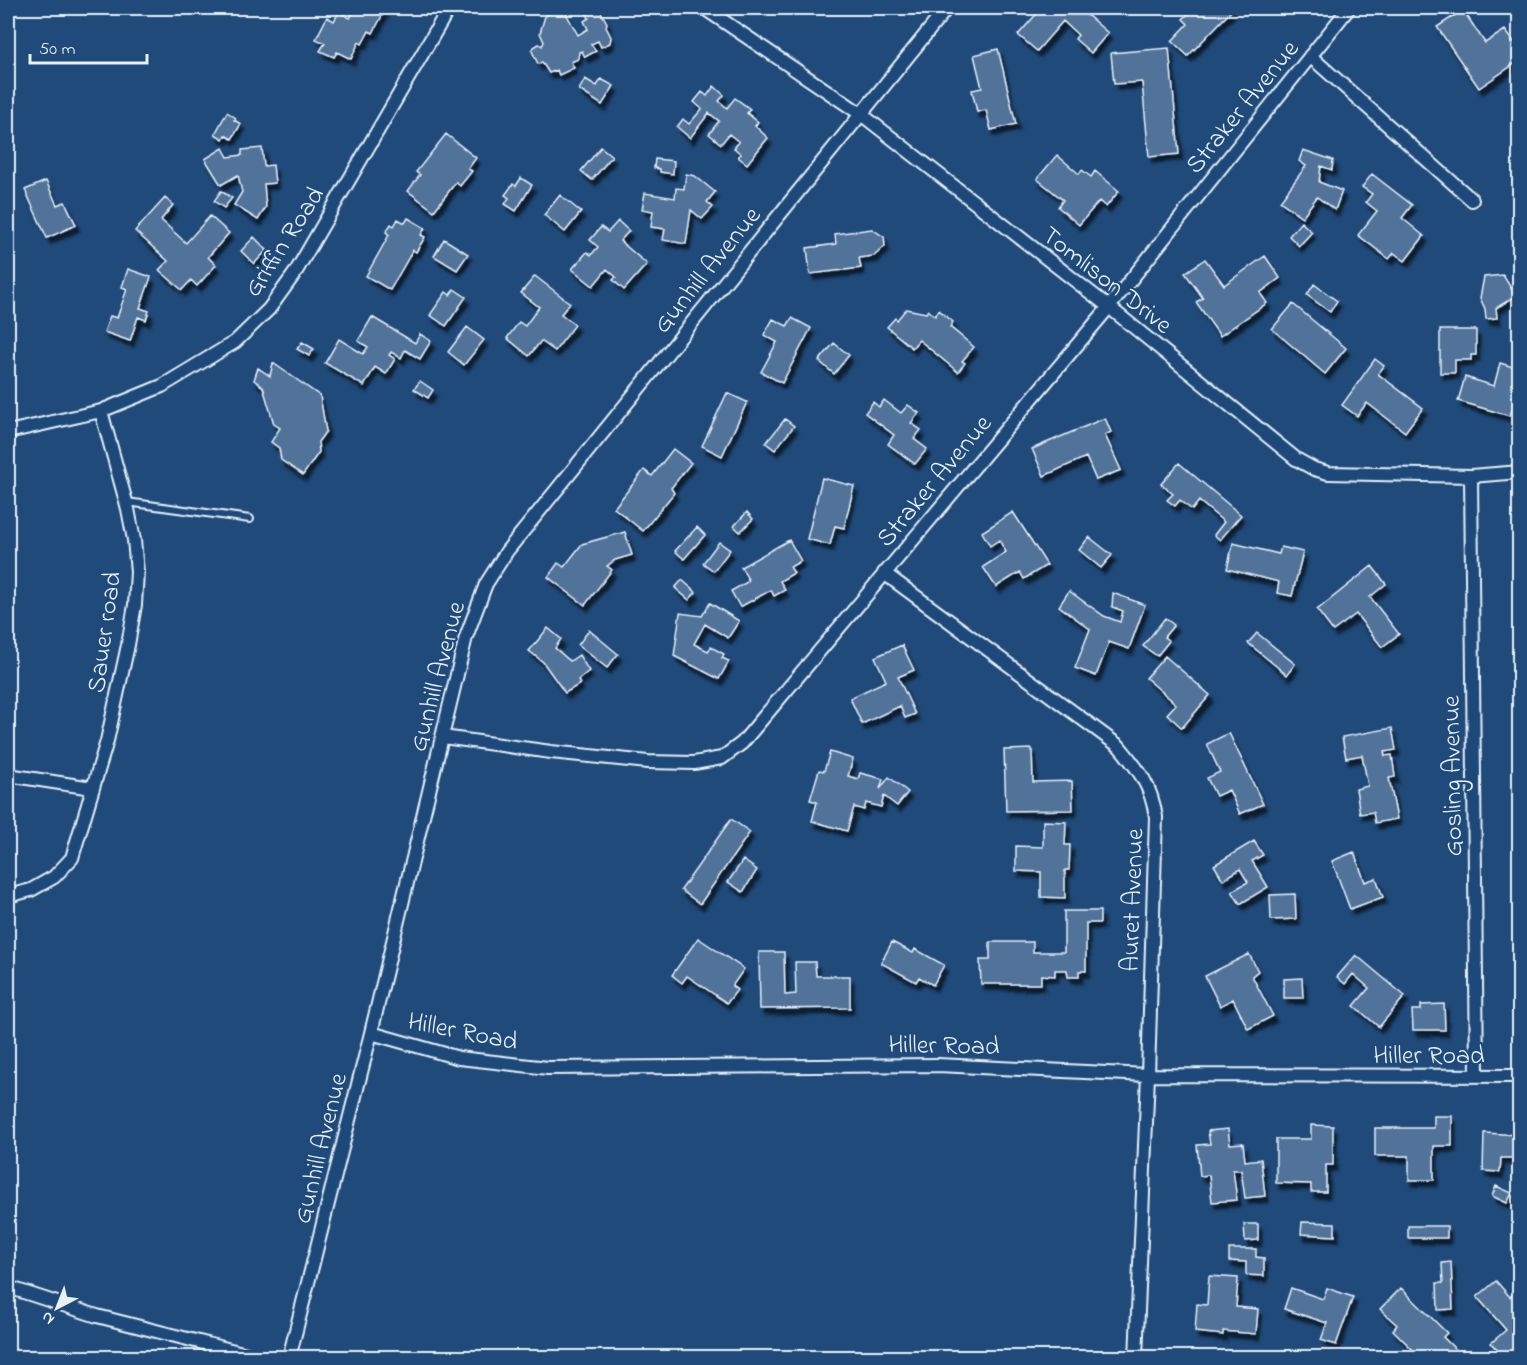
<svg xmlns="http://www.w3.org/2000/svg" width="1527" height="1365" font-family="'Indie Flower',sans-serif">
  <style>
    .building { fill: #517399; stroke: #e8f1f8; stroke-width: 1.5; filter: url(#shadow) }
    .lines { fill: none; stroke-linecap: round; stroke-linejoin: round }
    .service-casing { stroke: #e8f1f8; stroke-width: 10 }
    .minor-casing { stroke: #e8f1f8; stroke-width: 16 }
    .service { stroke: #1f4a7a; stroke-width: 6 }
    .minor { stroke: #1f4a7a; stroke-width: 12 }
    .labels { text-anchor: middle; stroke-width: 4.5; stroke-linejoin: round; paint-order: stroke }
    .street-label { font-size: 26px; fill: #e8f1f8; stroke: #1f4a7a }
  </style>
  <defs>
    <filter id="shadow"><feDropShadow dx="3.5" dy="6" stdDeviation="1.5" flood-color="#0009"/></filter>
  </defs>
  <rect width="100%" height="100%" fill="#1f4a7a"/>
  <filter id="ink" filterUnits="userSpaceOnUse"><feTurbulence type="fractalNoise" baseFrequency=".0167" numOctaves="2"/><feDisplacementMap in="SourceGraphic" scale="12" xChannelSelector="R" yChannelSelector="G"/><feConvolveMatrix kernelMatrix="1 2 1 2 8 2 1 2 1" color-interpolation-filters="sRGB"/></filter>
  <g filter="url(#ink)">
    <path class="building" d="M356,8H379L385,10L373,33L369,31L362,44L359,42L351,59L337,52L334,57L320,51L325,43L316,39L327,17L334,21L339,12L350,18Z
      M560,8H563L578,35L588,29L584,21L589,18L585,11L592,8H599L607,23L606,27L611,37L610,43L601,47L598,41L591,44L596,51L585,57L582,51L579,52L578,59L571,62L574,68L559,75L557,70L549,73L542,62L538,64L532,51L534,47L539,44L542,46L544,42L540,33L545,16Z
      M1037,8H1079L1108,33L1091,53L1075,39L1078,35L1063,21L1037,51L1018,35L1040,10Z
      M1194,8H1234L1188,56L1172,41L1188,24L1183,19Z
      M1463,10L1485,43L1505,30L1520,50V60L1479,88L1437,27Z
      M1169,48L1179,154L1149,157L1142,82L1114,84L1111,53Z
      M998,49L1016,124L991,130L986,110L977,112L972,90L982,88L974,55Z
      M585,79L597,86L601,79L614,86L602,105L579,90Z
      M714,86L724,95L719,101L727,108L735,98L750,109L747,113L758,122L755,126L768,138L747,164L738,157L741,154L734,148L739,142L729,134L721,144L709,134L719,121L709,113L690,138L677,127L683,119L689,124L702,109L694,102L702,92L707,96Z
      M227,112L236,118L234,120L241,124L232,139L225,135L223,139L215,134Z
      M446,134L476,158L468,169L472,171L460,186L456,182L434,211L408,191L420,175L416,172Z
      M601,147L612,156L592,180L581,171Z
      M223,148L228,157L242,155V150L262,148L264,166L273,165L275,183L264,184L266,207L258,220L234,205L242,192L238,175L221,185L205,159Z
      M1303,150L1333,160L1332,170L1321,166L1319,182L1342,191L1335,210L1317,197L1302,217L1280,201L1306,166L1299,161Z
      M1057,155L1079,174L1082,170L1091,177L1095,171L1119,191L1106,207L1099,201L1079,225L1058,207L1063,200L1037,179Z
      M655,159L674,161L673,174L660,172V169L654,168Z
      M686,174L695,176L715,192L707,202L713,207L702,219L691,210L686,244L663,240L665,229L651,227L653,211L642,209L645,193L675,198L676,188L684,189Z
      M1372,174L1412,205L1402,218L1424,236L1405,261L1394,253L1389,259L1358,235L1377,211L1366,202L1372,194L1362,187Z
      M521,178L532,185L516,211L505,204L509,198L505,195L513,184L516,186Z
      M46,181L57,205L65,202L76,225L47,238L25,190Z
      M221,191L232,198L224,208L214,201Z
      M560,195L581,212L565,232L544,215Z
      M165,198L173,205L161,220L186,243L210,216L229,233L208,257L216,265L197,286L191,280L182,290L159,270L168,261L135,231Z
      M408,218L425,228L421,235L425,237L416,252L413,250L390,290L366,276L389,235L386,232L391,224L394,226L398,219L405,223Z
      M618,221L629,231L620,241L647,264L624,290L613,280L616,277L607,269L593,286L572,269L587,252L591,255L598,247L590,240L601,227L608,232Z
      M1301,222L1312,232L1299,246L1289,236Z
      M872,229L884,237L885,246L874,256L859,258L861,268L810,274L807,248L836,244L835,234Z
      M254,237L267,250L254,264L241,251Z
      M444,239L468,254L457,270L434,256Z
      M1265,256L1280,278L1260,293L1267,303L1220,336L1196,302L1203,298L1185,273L1205,259L1224,285Z
      M128,269L151,277L140,308L149,311L146,320L138,317L130,341L104,332L110,316L117,318L127,289L122,287Z
      M1503,275L1516,296L1496,308L1497,318L1486,319L1485,309L1480,298L1484,277Z
      M535,276L570,303L561,314L575,325L555,351L541,341L529,356L507,338L519,322L525,326L539,307L521,293Z
      M1314,284L1337,301L1330,312L1307,295Z
      M454,289L466,297L446,326L430,315L446,292L450,295Z
      M1293,304L1346,348L1325,374L1272,329Z
      M906,309L926,313L928,310L935,316L939,310L953,322L950,327L974,347L962,361L965,363L958,372L919,340L912,348L887,327L895,318L897,320Z
      M372,317L415,343L420,334L431,341L420,359L405,350L401,358L391,352L389,355L395,359L386,374L375,367L364,386L325,363L339,339L363,354L368,347L358,341Z
      M792,318L811,328L782,383L761,372L777,342L764,335L773,319L787,326Z
      M467,327L484,340L464,365L448,352Z
      M1440,330H1476V355H1471V360H1455V373H1440Z
      M302,342L314,349L309,356L297,349Z
      M834,343L849,355L834,374L819,361Z
      M1375,359L1384,366L1378,374L1423,408L1405,432L1367,403L1357,416L1342,405Z
      M273,363L320,396L326,431L318,442L319,452L303,475L281,460L279,448L271,442L280,428L274,424L263,387L254,380L258,368L270,376Z
      M1500,363L1520,369V384L1510,416L1458,401L1465,377L1494,386Z
      M420,381L433,390L428,398L414,389Z
      M727,393L747,402L722,456L702,446Z
      M884,400L901,413L908,405L919,413L911,423L921,430L914,439L927,449L915,464L888,444L894,435L865,413L873,402L879,407Z
      M1105,418L1111,432L1105,435L1121,470L1096,480L1086,457L1044,476L1032,449Z
      M785,419L794,426L775,450L766,443Z
      M673,449L691,463L671,488L674,493L643,531L614,508L644,470L652,476Z
      M1179,463L1241,515L1220,540L1214,535L1224,522L1199,501L1192,510L1180,500L1175,506L1167,500L1173,494L1161,484Z
      M822,478L854,486L844,528L835,526L830,545L807,539Z
      M747,512L753,519L740,532L734,526Z
      M1013,512L1047,565L1024,579L1020,572L996,587L983,567L1006,552L999,540L990,546L982,532Z
      M697,527L705,535L684,559L675,551Z
      M625,532L632,555L615,560L607,566L612,570L585,605L548,577L558,563L564,567L582,544Z
      M1089,537L1112,555L1101,568L1079,550Z
      M789,540L801,561L790,567L794,573L780,581L785,590L774,596L771,590L740,607L731,591L749,581L741,567Z
      M719,542L730,550L714,571L703,563Z
      M1233,543L1279,554L1281,547L1303,552L1292,596L1277,593L1279,582L1227,569Z
      M1372,566L1386,584L1370,597L1399,634L1382,647L1356,614L1333,631L1317,610Z
      M682,580L696,592L689,600L675,588Z
      M1069,591L1104,616L1120,622L1123,611L1112,607L1113,593L1145,605L1129,649L1109,642L1096,676L1075,668L1090,629L1059,606Z
      M710,603L739,621L728,638L705,624L694,644L708,651L711,647L724,654L722,658L729,661L719,679L674,656L680,613L702,616Z
      M1165,618L1174,625L1164,637L1169,641L1157,656L1143,646Z
      M548,628L561,639L555,648L570,661L579,655L589,671L578,680L580,684L565,693L543,662L529,651Z
      M589,630L618,654L607,668L578,645Z
      M1257,633L1295,664L1287,675L1248,643Z
      M902,645L914,670L898,677L915,714L905,718L900,706L862,724L850,698L886,681L875,657Z
      M1165,656L1210,695L1182,728L1167,714L1176,704L1146,678Z
      M1392,728L1396,750L1384,752L1385,756L1392,755L1395,777L1389,778L1397,819L1375,823L1373,812L1360,814L1356,789L1368,786L1362,755L1346,758L1342,737Z
      M1229,733L1263,804L1240,814L1229,790L1216,796L1207,778L1220,772L1207,744Z
      M1032,749L1033,782L1072,781L1073,810L1006,811L1004,750Z
      M830,752L853,759L848,776L858,779L860,773L883,779L880,789L889,777L908,792L897,806L884,796L881,807L866,803L864,810L854,807L847,831L812,821L817,802L810,800L819,770L824,771Z
      M731,819L750,832L700,904L681,890Z
      M1043,821L1066,822L1065,845H1070L1069,870H1065V898L1041,897V872L1016,871V846L1043,847Z
      M1254,841L1263,855L1252,861L1268,887L1240,904L1232,891L1248,882L1240,869L1223,880L1214,865Z
      M1354,852L1365,882L1376,878L1383,897L1350,909L1332,861Z
      M743,860L757,870L743,892L728,882Z
      M1295,894L1296,919L1271,920L1270,895Z
      M1064,911H1100V923H1086V971H1079V977H1068L1067,970H1055V976L1041,975V984H981L980,960H990V942H1033V952H1064Z
      M698,938L744,969L732,986L737,990L727,1003L687,976L682,983L672,975Z
      M892,942L913,953L915,949L944,965L933,985L919,977L916,982L881,963Z
      M759,952H784L785,995L796,994L795,962H815L816,976H850V1008L760,1009Z
      M1249,954L1258,971L1252,976L1273,1016L1248,1029L1233,999L1220,1006L1205,976Z
      M1356,955L1405,996L1379,1027L1354,1006L1369,988L1353,974L1345,984L1337,977Z
      M1302,978L1303,998H1284V979Z
      M1444,1004L1445,1030H1413L1412,1010H1421V1005Z
      M1434,1116H1452V1146H1434V1180H1409V1156H1375V1128H1434Z
      M1311,1125L1333,1126V1165H1326V1192H1311V1184L1276,1183V1139H1311Z
      M1228,1129L1230,1144L1243,1143L1245,1161L1261,1159L1265,1196L1245,1198L1241,1170H1233L1237,1200L1212,1202L1209,1175L1200,1176L1197,1145L1210,1144L1208,1131Z
      M1484,1133L1520,1135V1158H1501L1500,1172L1483,1171Z
      M1496,1186L1512,1193L1507,1203L1492,1196Z
      M1302,1222L1335,1223V1236L1301,1234Z
      M1244,1224H1258V1240L1245,1241Z
      M1408,1226H1447V1238H1408Z
      M1229,1249H1256V1257L1264,1258V1276L1246,1275V1262L1229,1261Z
      M1451,1262L1453,1309L1438,1310L1437,1283H1443L1442,1263Z
      M1209,1276L1238,1278L1236,1307L1258,1309L1256,1334L1223,1331V1335L1195,1332L1197,1304L1207,1305Z
      M1496,1281L1510,1297L1520,1288V1339L1518,1341L1520,1348L1508,1358H1504L1491,1343L1506,1330L1477,1297Z
      M1291,1288L1323,1299L1327,1288L1353,1297L1336,1345L1321,1340L1327,1323L1284,1309Z
      M1401,1288L1447,1333L1443,1337L1457,1351L1450,1358H1421L1393,1330L1397,1325L1380,1309Z"/>
    <g class="lines">
      <defs>
        <path id="service" d="M127,502L250,519"/>
        <path id="minor" d="M704,8L861,114L1109,307L1296,459L1314,469L1328,473L1471,476L1520,472
          M1310,56L1472,200
          M8,432L101,411L162,386L235,342L269,309L295,273L449,8
          M1471,476L1477,1076
          M884,573L1119,746C1139,770 1151,785 1156,817L1148,1075L1136,1358
          M443,737L551,752L648,762L694,763L722,758L742,743L1109,307L1349,8
          M8,775L92,788
          M8,896L31,890L54,877L72,858L107,741L128,645L135,605L137,572L134,540L128,509L101,411
          M371,1033L459,1058L548,1068L938,1065L1148,1075L1520,1076
          M8,1287L97,1316L262,1358
          M289,1358L371,1033L466,637L486,584L507,551L947,8"/>
      </defs>
      <use href="#service" class="service-casing"/>
      <use href="#minor" class="minor-casing"/>
      <use href="#service" class="service"/>
      <use href="#minor" class="minor"/>
    </g>
  </g>
  <g class="labels">
    <g class="street-label">
      <text transform="translate(1241 106) rotate(-51)" y="9">Straker Avenue</text>
      <text transform="translate(283 241) rotate(-57)" y="9">Griffin Road</text>
      <text transform="translate(706 269) rotate(-51)" y="9">Gunhill Avenue</text>
      <text transform="translate(1108 279) rotate(38)" y="9">Tomlison Drive</text>
      <text transform="translate(933 480) rotate(-50)" y="9">Straker Avenue</text>
      <text transform="translate(103 632) rotate(-82)" y="9">Sauer road</text>
      <text transform="translate(436 676) rotate(-75)" y="9">Gunhill Avenue</text>
      <text transform="translate(1451 776) rotate(-91)" y="9">Gosling Avenue</text>
      <text transform="translate(1131 900) rotate(-88)" y="9">Auret Avenue</text>
      <text transform="translate(463 1030) rotate(11)" y="9">Hiller Road</text>
      <text transform="translate(944 1044) rotate(1)" y="9">Hiller Road</text>
      <text x="1429" y="1063">Hiller Road</text>
      <text transform="translate(319 1148) rotate(-76)" y="9">Gunhill Avenue</text>
    </g>
  </g>
  <rect width="1527" height="1365" fill="none" stroke="#1f4a7a" stroke-width="30"/>
  <rect x="15" y="15" width="1497" height="1335" fill="none" stroke="#e8f1f8" stroke-width="2" filter="url(#ink)"/>
  <g transform="translate(57 1308) rotate(222)" stroke="#1f4a7a" stroke-width="4.5" paint-order="stroke">
  <path d="M0-4.5L10 22L0 15L-10 22Z" fill="#e8f1f8"/>
  <text y="-9" font-size="16" font-weight="bold" text-anchor="middle" fill="#e8f1f8">N</text>
  </g>
  <path d="M30 54v9h117v-9" fill="none" stroke="#e8f1f8" stroke-width="3"/>
  <text x="39" y="54" font-size="18" fill="#e8f1f8" stroke="#1f4a7a" stroke-width="4.5" paint-order="stroke">50 m</text>
</svg>
